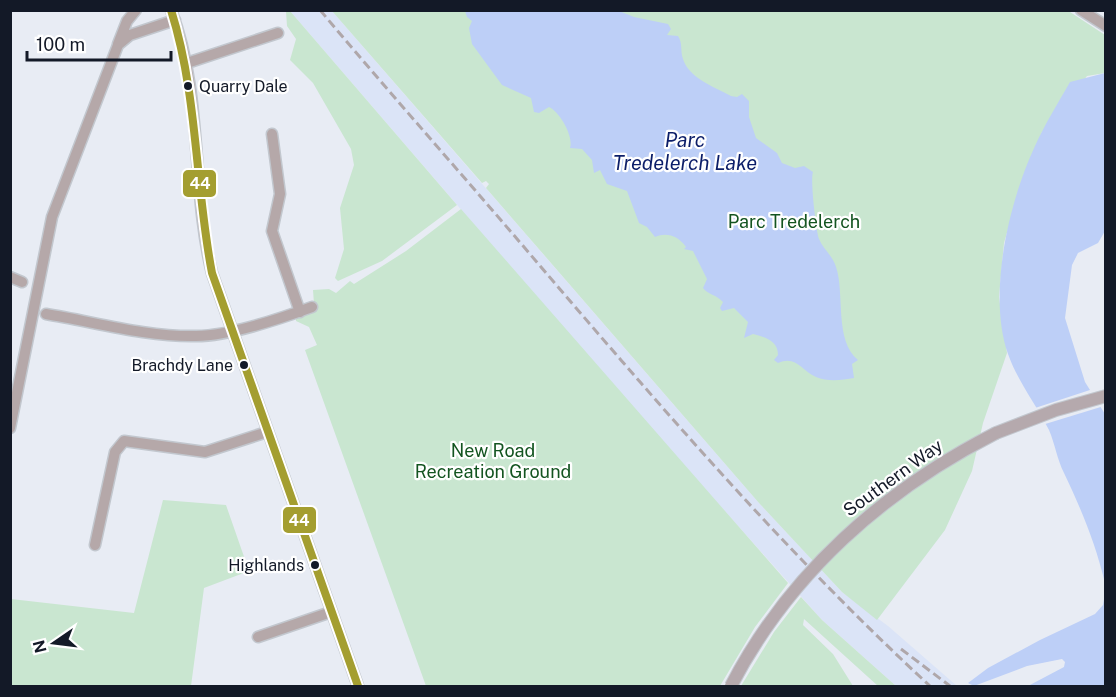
<svg xmlns="http://www.w3.org/2000/svg" width="1116" height="697" font-family="'Public Sans',sans-serif">
  <style>
    .built { fill: #dbe4f7 }
    .green { fill: #c9e6d0 }
    .water { fill: #bdcff7 }
    .pier { fill: #e8ecf4 }
    .lines { fill: none; stroke-linecap: round; stroke-linejoin: round }
    .minor-casing { stroke: #c2c7ce; stroke-width: 13 }
    .major-casing { stroke: #c2c7ce; stroke-width: 14 }
    .minor { stroke: #b5a8a9; stroke-width: 10 }
    .major { stroke: #b5a9ad; stroke-width: 12 }
    .rail { stroke: #afa7aa; stroke-width: 3; stroke-dasharray: 9 4.5; stroke-linecap: butt }
    .major-bridge-casing { stroke: #c2c7ce; stroke-width: 14; stroke-linecap: butt }
    .major-bridge { stroke: #b5a9ad; stroke-width: 12 }
    .bus-1-casing { stroke: #fff; stroke-width: 12 }
    .bus-1 { stroke: #a49e30; stroke-width: 8 }
    .bus-dot { fill: #131927; stroke: #fff; stroke-width: 2 }
    .labels { text-anchor: middle; stroke-width: 4.5; stroke-linejoin: round; paint-order: stroke }
    .bus-label { font-size: 16px; fill: #131927; stroke: #fff; text-anchor: end }
    .park-label { font-size: 18px; fill: #135420; stroke: #fff }
    .street-label { font-size: 18px; fill: #131927; stroke: #fff }
    .water-label { font-size: 20px; font-style: italic; fill: #0c1e69; stroke: #fff }
    .line-badge { stroke: #fff; stroke-width: 2 }
    .badge-label { font-size: 16px; text-anchor: middle; font-weight: bold; fill: #fff }
  </style>
  <rect width="100%" height="100%" fill="#e8ecf4"/>
  <path class="built" d="M290,11H332L759,503L842,592L888,626L957,686H896L822,620L614,387Z"/>
  <path class="green" d="M1067,10L1105,35V73L1087,76L1042,132L1022,181L1004,243L999,297L1007,353L983,423L972,471L945,530L877,620L842,592L759,503L486,188L489,184L486,181L482,183L332,11Z
    M286,11H290L457,205L382,261L338,281L335,278L344,249L340,208L354,165L351,149L313,83L290,60L296,39L287,26Z
    M461,209L788,583L755,627L720,686H426L305,350L317,345L309,327L296,321V317L314,304L313,290L329,289L336,293L350,281L354,284L406,251Z
    M163,500L226,505L249,571L204,588L191,686H11V599L134,613Z
    M801,597L822,620L896,686H878L804,619L803,625L833,654L853,686H741L774,632Z"/>
  <path class="water" d="M465,11H619L634,17L668,24L671,29L667,35L678,36C683,43 680,51 683,59C689,78 714,87 731,96L737,97L742,94L749,101V117L756,138L777,153L782,163L795,168L804,166L813,172C810,179 816,231 819,239C823,249 833,256 836,267C845,293 834,341 858,360L852,364L854,378C842,380 828,382 816,377C801,370 796,355 778,363L774,360L778,355C778,341 766,337 753,334L744,338L748,322L734,308L722,311L720,308L723,302C717,295 707,294 703,288L707,279L693,251L684,249L686,247C678,236 667,232 655,237L647,227L639,223L627,191L607,184L600,170L594,173L592,160L582,149L570,148C574,137 560,112 549,107L539,113L534,112L531,98L502,85L472,44L469,28L472,21L467,17Z
    M1105,73V231L1098,243L1078,253L1072,265L1065,318L1085,382L1105,414V583C1095,542 1082,511 1064,473C1057,459 1055,444 1049,430C1036,404 1018,382 1008,354C987,294 1009,202 1035,146C1045,124 1058,103 1070,82Z
    M1105,593V686H1028L1064,667L1065,662L1062,659L1027,666L974,686L968,683L988,668L1040,640L1095,614L1103,605Z"/>
  <path class="pier" d="M1093,389L1104,406L1042,425L1032,409Z"/>
  <g class="lines">
    <defs>
      <path id="minor" d="M171,10C203,94 191,187 212,273L358,686
        M1081,10L1106,26
        M118,44L127,21L136,10
        M187,63L278,33
        M272,134L280,194L272,231L300,312
        M10,277L22,282
        M46,314C95,322 146,337 196,336C228,336 282,318 312,307
        M10,428L52,217L118,45L130,35L175,20
        M95,545L115,452L124,441L205,452L267,432
        M258,637L331,612"/>
      <path id="major" d="M996,433L1056,410L1106,396"/>
    </defs>
    <use href="#minor" class="minor-casing"/>
    <use href="#major" class="major-casing"/>
    <use href="#minor" class="minor"/>
    <use href="#major" class="major"/>
    <path class="rail" d="M320,10C393,97 468,181 541,267C665,412 790,557 930,686
      M901,649L950,686"/>
    <defs>
      <path id="major-bridge" d="M731,686C789,574 884,490 996,433"/>
    </defs>
    <use href="#major-bridge" class="major-bridge-casing"/>
    <use href="#major-bridge" class="major-bridge"/>
    <defs>
      <path id="bus-1" d="M171,10C198,96 195,186 212,273L358,686"/>
    </defs>
    <use href="#bus-1" class="bus-1-casing"/>
    <use href="#bus-1" class="bus-1"/>
  </g>
  <g class="bus-dot">
    <circle cx="188" cy="86" r="5"/>
    <circle cx="244" cy="365" r="5"/>
    <circle cx="315" cy="565" r="5"/>
  </g>
  <g class="labels">
    <g class="bus-label">
      <text x="199" y="92" text-anchor="start">Quarry Dale</text>
      <text x="233" y="371">Brachdy Lane</text>
      <text x="304" y="571">Highlands</text>
    </g>
    <g class="park-label">
      <text x="794" y="228">Parc Tredelerch</text>
      <text x="493" y="457">New Road<tspan x="493" dy="21">Recreation Ground</tspan></text>
    </g>
    <g class="street-label">
      <text transform="translate(893 478) rotate(-36)" y="6">Southern Way</text>
    </g>
    <g class="water-label">
      <text x="685" y="147">Parc<tspan x="685" dy="23">Tredelerch Lake</tspan></text>
    </g>
  </g>
  <g class="line-badge">
    <rect x="182" y="169" width="35" height="29" rx="6" fill="#a49e30"/>
    <rect x="282" y="506" width="35" height="28" rx="6" fill="#a49e30"/>
  </g>
  <g class="badge-label">
    <text x="200" y="189">44</text>
    <text x="299" y="526">44</text>
  </g>
  <rect width="1116" height="697" fill="none" stroke="#131927" stroke-width="24"/>
  <g transform="translate(54 643) rotate(256)" stroke="#ffffff" stroke-width="4.5" paint-order="stroke">
  <path d="M0-4.5L10 22L0 15L-10 22Z" fill="#131927"/>
  <text y="-9" font-size="16" font-weight="bold" text-anchor="middle" fill="#131927">N</text>
  </g>
  <path d="M27 51v9h144v-9" fill="none" stroke="#131927" stroke-width="3"/>
  <text x="36" y="51" font-size="18" fill="#131927" stroke="#ffffff" stroke-width="4.5" paint-order="stroke">100 m</text>
</svg>
